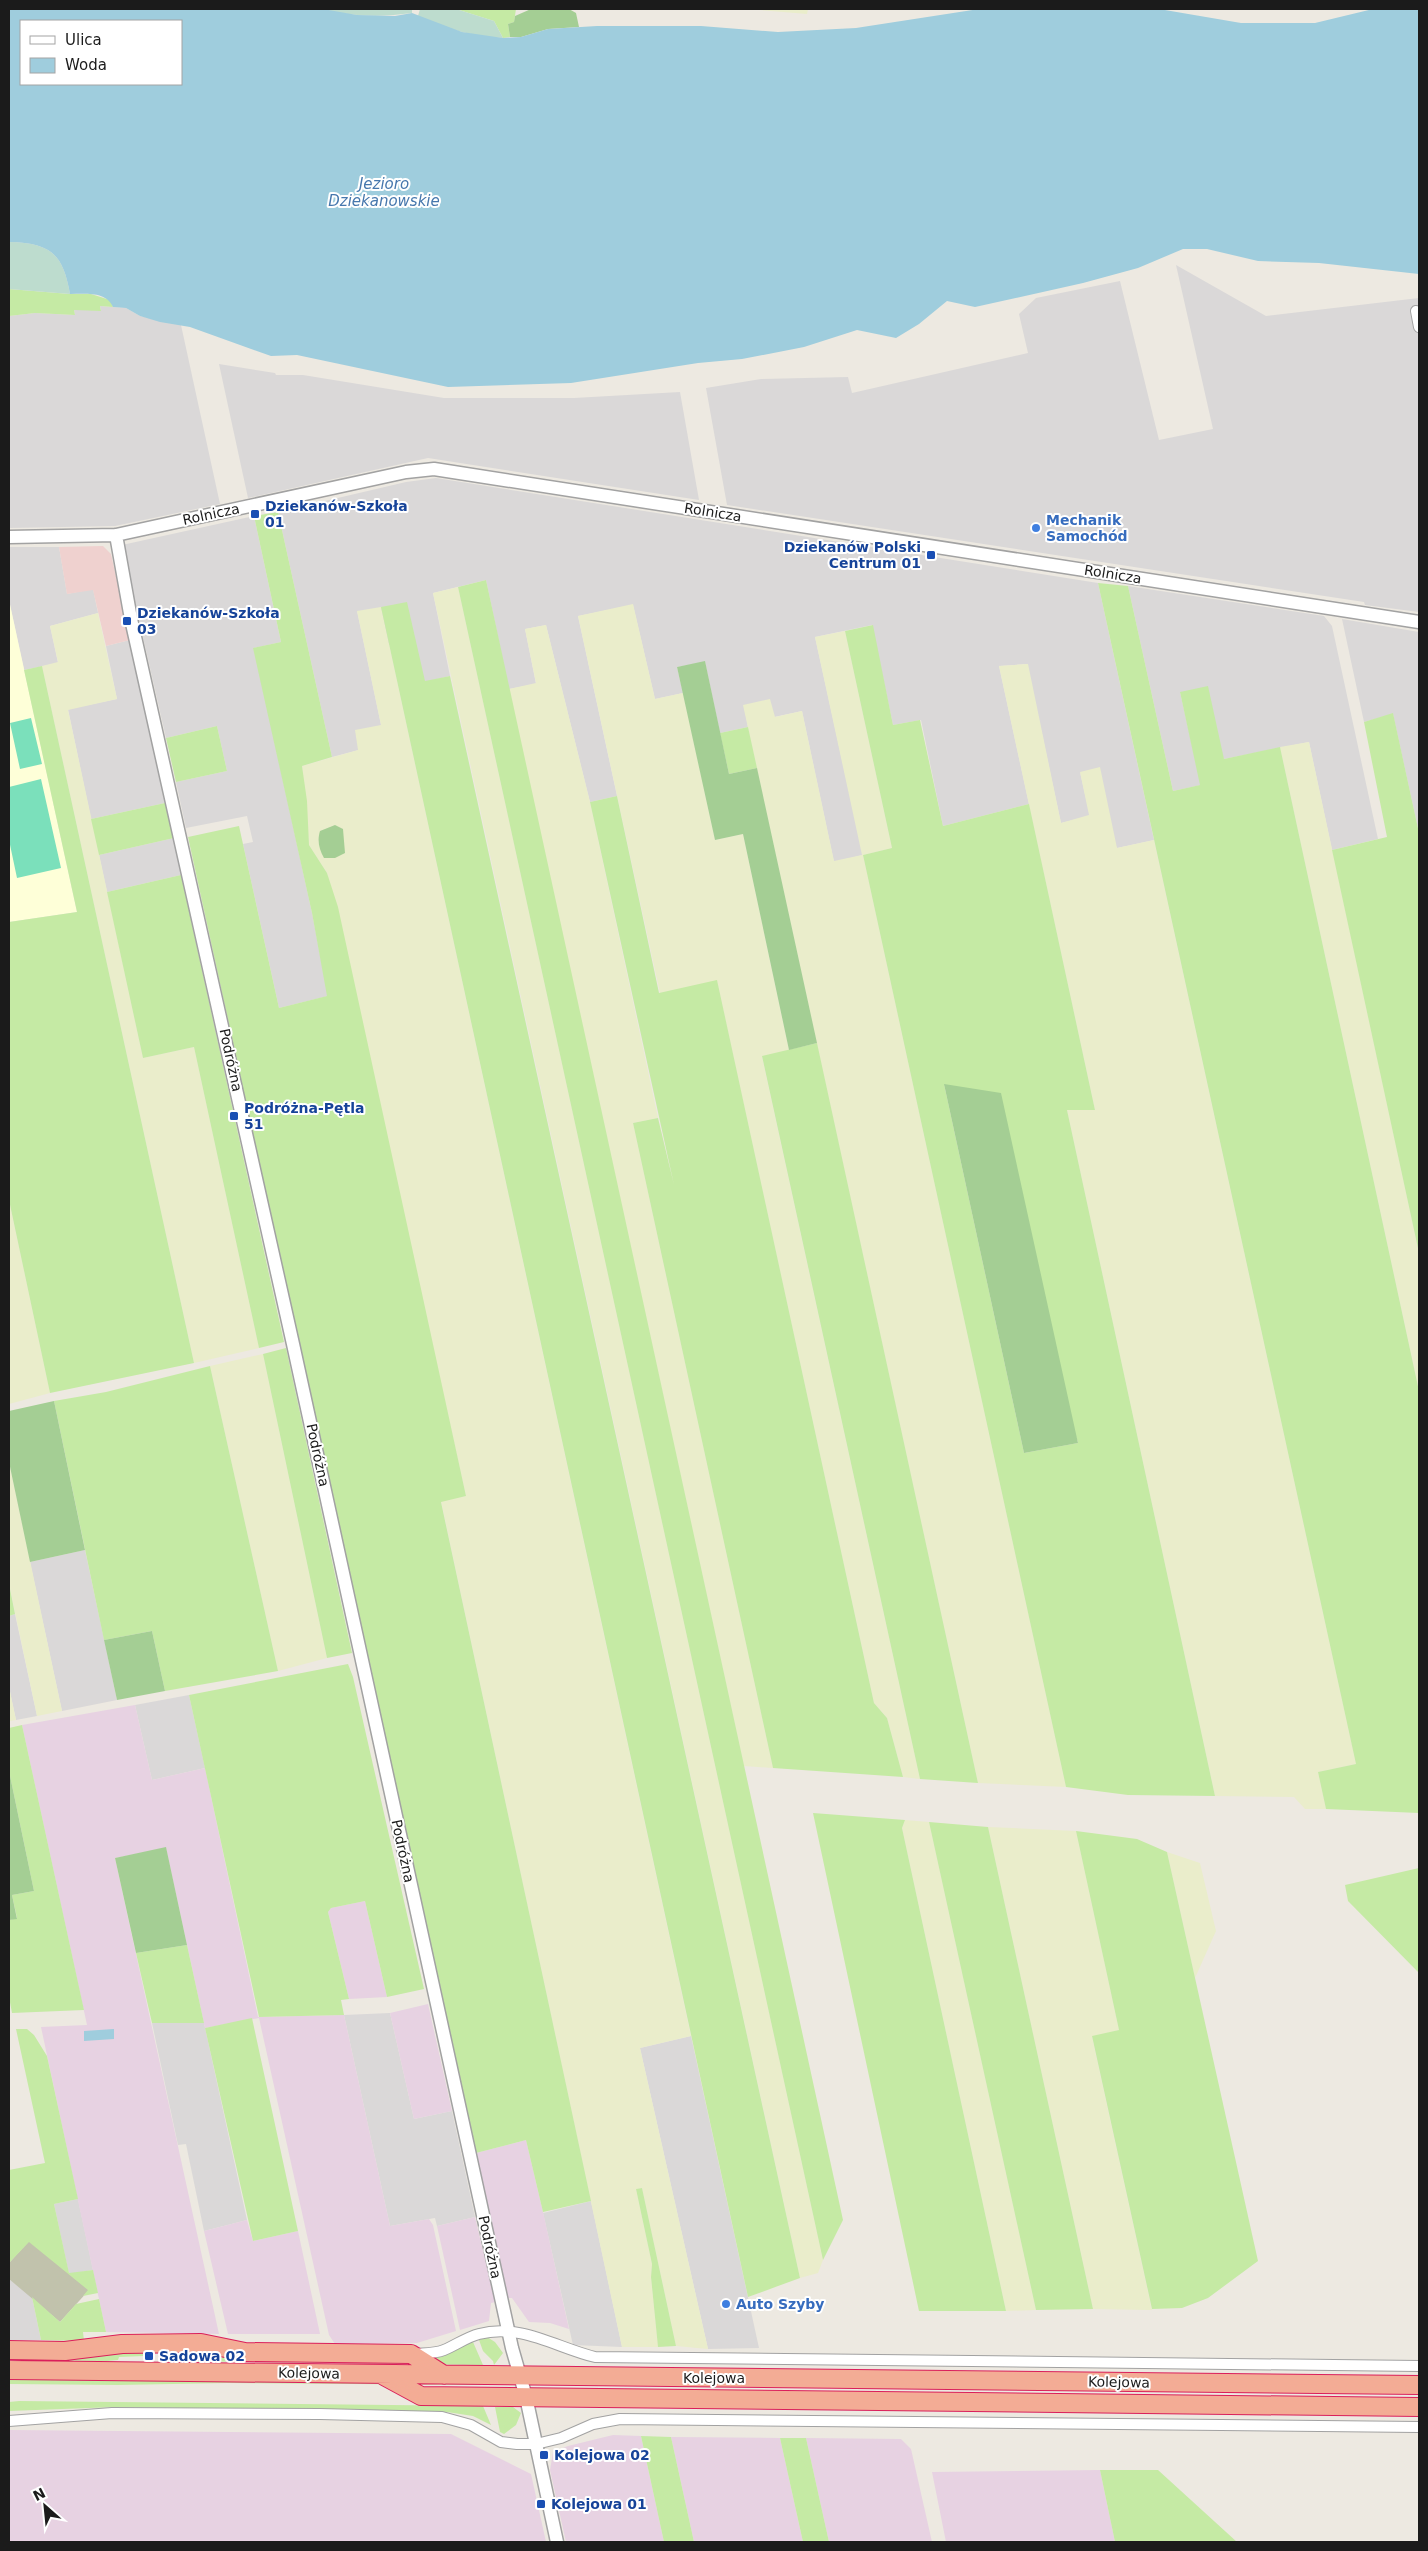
<svg xmlns="http://www.w3.org/2000/svg" width="1428" height="2551" font-family="'DejaVu Sans',sans-serif">
  <style>
    .residential { fill: #dad8d8 }
    .commercial { fill: #efd1cf }
    .industrial { fill: #e7d2e2 }
    .education { fill: #feffd8 }
    .construction { fill: #c1c2ac }
    .farmland { fill: #eaedcb }
    .grass { fill: #c5eaa4; fill-rule: evenodd }
    .forest { fill: #a4ce94 }
    .wetland { fill: #bddcce }
    .pitch { fill: #7be0bb }
    .water { fill: #9fcddd; fill-rule: evenodd }
    .lines { fill: none; stroke-linecap: round; stroke-linejoin: round }
    .minor-casing { stroke: #a2a2a2; stroke-width: 12 }
    .tertiary-casing { stroke: #a2a2a2; stroke-width: 15 }
    .trunk-casing { stroke: #da1f5b; stroke-width: 20 }
    .minor { stroke: #fff; stroke-width: 10 }
    .tertiary { stroke: #fff; stroke-width: 12 }
    .trunk { stroke: #f3ac95; stroke-width: 18 }
    .transit-dot { fill: #1a4fb4; stroke: #fff; stroke-width: 2 }
    .shop-dot { fill: #3f7fe0; stroke: #fff; stroke-width: 2 }
    .labels { text-anchor: middle; stroke-width: 4; stroke-linejoin: round; paint-order: stroke }
    .transit-label { font-size: 14px; font-weight: bold; fill: #164399; stroke: #fff; text-anchor: start }
    .street-label { font-size: 14px; fill: #1b1b1b; stroke: #fff }
    .shop-label { font-size: 14px; font-weight: bold; fill: #366cbe; stroke: #fff; text-anchor: start }
    .water-label { font-size: 15px; font-style: italic; fill: #4677ad; stroke: #fff }
  </style>
  <rect width="100%" height="100%" fill="#ede9e1"/>
  <path class="residential" d="M1176,265L1266,316L1419,298V612L1365,605L1364,602L727,505L706,388L761,379L848,377L852,393L1028,353L1019,314L1036,298L1120,281L1159,440L1213,429Z
    M100,306L126,308L140,316L181,325L220,504L115,526L9,528V316L35,313L75,315L74,310H101Z
    M219,364L275,373L276,375H303L444,398H574L680,392L699,500L428,458L248,498Z
    M436,478L1098,583L1154,840L1117,848L1080,772L1090,816L1061,823L1027,664L999,666L1029,804L943,826L921,720L893,725L872,625L815,637L863,855L834,862L802,711L774,717L744,705L748,727L720,733L705,662L677,667L683,693L655,699L633,605L578,616L617,796L590,802L546,625L525,629L536,684L509,689L486,580L433,593L450,676L425,682L357,611L381,725L359,750L332,757L278,512L406,482Z
    M254,516L281,642L254,648L312,913L328,996L279,1008L243,844L253,842L247,816L186,828L176,782L227,771L217,726L166,738L122,545Z
    M9,547H59L67,594L93,589L98,613L50,626L58,663L24,670L9,600Z
    M1128,586L1324,616L1332,626L1378,839L1332,850L1309,742L1224,759L1180,692L1201,785L1173,791Z
    M1342,619L1419,632V833L1393,714L1364,722Z
    M130,640L165,803L91,819L68,709L117,699L106,646Z
    M174,838L181,875L107,892L99,855Z
    M85,1550L117,1700L62,1711L30,1562Z
    M15,1614L37,1716L16,1720L9,1687V1616Z
    M189,1695L205,1768L152,1780L135,1705Z
    M390,2013L414,2119L452,2111L475,2217L437,2226L435,2218L390,2226L344,2015Z
    M152,2023H204L247,2220L204,2231L186,2144L178,2145Z
    M691,2036L759,2348L708,2349L640,2048Z
    M78,2199L93,2270L69,2274L54,2204Z
    M591,2201L622,2347L573,2345L543,2213Z
    M9,2279L32,2297L41,2340H9Z"/>
  <path class="commercial" d="M103,546L111,554L130,640L106,646L93,590L67,594L59,547Z"/>
  <path class="industrial" d="M135,1705L152,1780L205,1768L258,2017L344,2015L390,2226L429,2219L433,2225L456,2331L417,2343L335,2344L329,2335L259,2018L205,2028L166,1848L115,1858L219,2334L106,2332L41,2027L87,2025L22,1725Z
    M365,1901L387,1997L349,1999L328,1912L331,1908Z
    M428,2004L452,2111L414,2119L390,2013Z
    M526,2140L543,2212L569,2329L550,2323L529,2322L512,2298H508L476,2153Z
    M475,2217L495,2302L491,2303L489,2321L460,2330L437,2226Z
    M247,2220L253,2241L298,2231L320,2334H228L204,2231Z
    M9,2430L451,2434L531,2474L546,2542H9Z
    M613,2435L641,2436L664,2542H566L550,2470L553,2452L568,2446Z
    M671,2437L780,2438L803,2542H694Z
    M806,2438L901,2439L911,2449L932,2542H829Z
    M1100,2470L1115,2542H946L932,2472Z"/>
  <path class="education" d="M9,600L77,912L9,922Z"/>
  <path class="construction" d="M29,2241L89,2290L60,2322L9,2279V2263Z"/>
  <path class="farmland" d="M748,9H808L807,14Z
    M458,587L823,2260L818,2273L800,2278L433,593Z
    M633,604L655,699L683,693L715,840L743,834L789,1050L762,1057L920,1779L903,1777L887,1718L874,1703L717,981L660,993L578,616Z
    M381,607L691,2036L640,2048L708,2349L676,2346L642,2188L636,2189L652,2264L651,2277L658,2347H622L441,1501L466,1496L327,873L309,845L302,766L358,750L355,730L381,725L357,611Z
    M98,613L117,699L68,710L143,1058L194,1047L259,1348L194,1363L42,666L58,662L50,626Z
    M546,625L590,802L658,1118L633,1123L773,1768L744,1766L509,689L536,683L525,629Z
    M845,631L892,848L863,855L1066,1787L978,1783L743,705L770,699L775,717L802,711L834,861L862,855L815,637Z
    M1028,664L1061,823L1089,815L1080,772L1100,767L1117,848L1154,840L1356,1764L1318,1772L1326,1809H1305L1294,1797L1215,1796L1067,1110H1095L999,666Z
    M1309,742L1419,1253V1391L1280,747Z
    M9,1200L50,1393L9,1404Z
    M263,1354L327,1658L278,1671L210,1366Z
    M9,1462L62,1711L37,1716L9,1584Z
    M9,1687L16,1720L9,1721Z
    M905,1820L929,1822L1036,2310L1006,2311L902,1828Z
    M988,1827L1076,1831L1119,2030L1092,2037L1152,2310L1093,2309Z
    M1167,1852L1200,1863L1216,1931L1195,1978Z"/>
  <path class="grass" d="M456,9H516L514,22L508,24L510,37L503,38L494,21Z
    M9,289L70,294H91L110,300L113,307L100,306L101,311L74,310L75,315L35,313L9,316Z
    M278,512L332,757L302,766L307,801L309,845L327,873L338,907L466,1496L441,1502L591,2201L543,2212L526,2140L476,2153L188,837L239,826L279,1008L327,996L312,913L253,648L281,642L254,516Z
    M486,580L843,2220L823,2260L458,587Z
    M1098,583L1128,586L1173,791L1200,785L1180,692L1208,686L1224,759L1280,747L1419,1391V1813L1326,1809L1318,1772L1356,1764Z
    M407,602L425,681L450,676L800,2278L748,2297L381,607Z
    M873,625L893,725L920,720L943,826L1029,804L1095,1110H1067L1215,1796L1128,1795L1066,1787L863,855L892,848L845,631ZM944,1084L1078,1442V1443L1024,1453Z
    M42,666L194,1363L50,1393L9,1200V922L77,912L24,670Z
    M1393,713L1419,833V1253L1332,850L1387,837L1364,722Z
    M217,726L227,771L176,782L166,738Z
    M748,727L757,768L729,774L720,733Z
    M617,796L659,993L717,980L874,1703L887,1718L903,1777L773,1768L633,1123L658,1118L674,1185L590,802Z
    M165,803L174,838L99,855L91,819Z
    M181,875L284,1342L259,1348L194,1047L143,1058L107,892Z
    M817,1043L978,1783L920,1779L762,1056Z
    M286,1348L352,1653L327,1658L263,1354Z
    M210,1366L278,1671L165,1691L152,1631L104,1640L54,1401L106,1392Z
    M9,1584L15,1614L9,1616Z
    M348,1664L353,1677L424,1989L387,1997L365,1901L331,1908L328,1912L349,1999L341,2000L344,2015L259,2017L189,1695Z
    M22,1725L84,2010L12,2013L9,1997V1920L17,1918L12,1895L34,1891L9,1771V1728Z
    M813,1813L905,1820L902,1828L1006,2311H919Z
    M929,1822L988,1827L1093,2309L1036,2310Z
    M1076,1831L1137,1839L1167,1852L1258,2261L1208,2298L1182,2308L1152,2309L1092,2036L1119,2030Z
    M1419,1868V1973L1348,1901L1345,1885Z
    M187,1945L204,2023H152L136,1953Z
    M252,2018L298,2231L253,2241L205,2028Z
    M16,2029H27L34,2035L47,2056L78,2199L54,2204L69,2273L93,2270L98,2293L83,2296L88,2290L29,2242L9,2263V2170L45,2163Z
    M642,2188L676,2346L658,2347L651,2277L652,2264L636,2189Z
    M32,2297L60,2322L76,2304L99,2299L106,2332H83L84,2341L41,2340Z
    M487,2337L495,2342L503,2353L494,2365L493,2361L483,2351L479,2340Z
    M473,2342L483,2365L172,2361V2357L159,2356V2349L447,2353Z
    M152,2350L153,2353H144V2356L119,2357L118,2360L107,2361L9,2360V2355Z
    M9,2377L481,2382V2385L227,2383L118,2385L9,2384Z
    M19,2401L483,2406L491,2425L473,2416L447,2412L116,2407L9,2411V2402Z
    M495,2407H513L521,2413L516,2425L504,2434L500,2432Z
    M641,2436L671,2437L694,2542H664Z
    M780,2438H806L829,2542H803Z
    M1100,2470H1158L1237,2542H1115Z"/>
  <path class="forest" d="M531,9H569L576,13L579,27L548,29L521,37H510L508,24L514,22L515,16Z
    M705,661L729,774L757,768L817,1043L789,1050L743,834L715,840L677,667Z
    M335,825L343,829L345,853L335,858H324C319,849 317,841 320,831Z
    M944,1084L1001,1093L1078,1443L1024,1453Z
    M54,1401L85,1550L30,1562L9,1462V1411Z
    M152,1631L165,1691L117,1700L104,1640Z
    M9,1771L34,1891L12,1895L17,1919L9,1920Z
    M166,1847L187,1945L136,1953L115,1858Z"/>
  <path class="wetland" d="M323,9H412V13C383,17 350,17 323,9Z
    M420,9H456L494,21L503,38C473,37 444,28 418,16Z
    M9,242C51,243 63,254 70,294L9,289Z"/>
  <path class="pitch" d="M31,718L42,764L20,769L10,723Z
    M41,779L61,868L17,878L9,840V787Z"/>
  <path class="water" d="M9,9H323L357,15L395,16L412,13L462,32L503,38L521,37L548,29L597,26H701L778,32L856,28L979,9H1159L1241,23H1315L1373,9H1419V274L1319,263L1258,261L1207,249H1183L1138,268L1083,283L975,307L947,301L919,324L896,338L857,330L804,347L742,359L698,363L571,383L448,387L297,355L271,356L190,327L160,322L140,316L126,308L113,307C106,291 85,294 70,294C63,254 51,243 9,242ZM21,21H181V84H21Z
    M114,2029V2039L84,2041V2031Z"/>
  <g class="lines">
    <defs>
      <path id="minor" d="M1416,311L1419,327
        M413,2354C424,2353 434,2354 444,2350C456,2345 467,2337 479,2334C521,2323 557,2348 595,2357L1419,2366
        M9,2421L112,2413L320,2414L442,2417L471,2425L501,2442L517,2444H536L561,2438L593,2424L620,2419L1419,2427"/>
      <path id="tertiary" d="M116,535L131,619L293,1344L512,2348L526,2397L557,2542
        M9,537L116,535L406,472L434,469L1419,622"/>
      <path id="trunk" d="M9,2350L65,2351L122,2344L201,2343L245,2352L411,2354L444,2375
        M9,2370L1419,2385
        M384,2376L421,2396L1419,2407"/>
    </defs>
    <use href="#minor" class="minor-casing"/>
    <use href="#tertiary" class="tertiary-casing"/>
    <use href="#trunk" class="trunk-casing"/>
    <use href="#minor" class="minor"/>
    <use href="#tertiary" class="tertiary"/>
    <use href="#trunk" class="trunk"/>
  </g>
  <g class="transit-dot">
    <rect x="250" y="509" width="10" height="10" rx="2.5"/>
    <rect x="926" y="550" width="10" height="10" rx="2.5"/>
    <rect x="122" y="616" width="10" height="10" rx="2.5"/>
    <rect x="229" y="1111" width="10" height="10" rx="2.5"/>
    <rect x="144" y="2351" width="10" height="10" rx="2.5"/>
    <rect x="539" y="2450" width="10" height="10" rx="2.5"/>
    <rect x="536" y="2499" width="10" height="10" rx="2.5"/>
  </g>
  <g class="shop-dot">
    <circle cx="1036" cy="528" r="5"/>
    <circle cx="726" cy="2304" r="5"/>
  </g>
  <g class="labels">
    <g class="transit-label">
      <text x="265" y="511">Dziekanów-Szkoła<tspan x="265" dy="16">01</tspan></text>
      <text x="921" y="552" text-anchor="end">Dziekanów Polski<tspan x="921" dy="16">Centrum 01</tspan></text>
      <text x="137" y="618">Dziekanów-Szkoła<tspan x="137" dy="16">03</tspan></text>
      <text x="244" y="1113">Podróżna-Pętla<tspan x="244" dy="16">51</tspan></text>
      <text x="159" y="2361">Sadowa 02</text>
      <text x="554" y="2460">Kolejowa 02</text>
      <text x="551" y="2509">Kolejowa 01</text>
    </g>
    <g class="street-label">
      <text transform="translate(713 512) rotate(9)" y="5">Rolnicza</text>
      <text transform="translate(211 514) rotate(-12)" y="5">Rolnicza</text>
      <text transform="translate(1113 574) rotate(9)" y="5">Rolnicza</text>
      <text transform="translate(231 1060) rotate(78)" y="5">Podróżna</text>
      <text transform="translate(318 1455) rotate(78)" y="5">Podróżna</text>
      <text transform="translate(403 1851) rotate(78)" y="5">Podróżna</text>
      <text transform="translate(490 2247) rotate(78)" y="5">Podróżna</text>
      <text transform="translate(309 2373) rotate(1)" y="5">Kolejowa</text>
      <text x="714" y="2383">Kolejowa</text>
      <text transform="translate(1119 2382) rotate(1)" y="5">Kolejowa</text>
    </g>
    <g class="shop-label">
      <text x="1046" y="525">Mechanik<tspan x="1046" dy="16">Samochód</tspan></text>
      <text x="736" y="2309">Auto Szyby</text>
    </g>
    <g class="water-label">
      <text x="384" y="189">Jezioro<tspan x="384" dy="17">Dziekanowskie</tspan></text>
    </g>
  </g>
  <rect width="1428" height="2551" fill="none" stroke="#1b1b1b" stroke-width="20"/>
  <rect x="20" y="20" width="162" height="65" fill="#ffffff" stroke="#a4a4a4"/>
  <rect x="30" y="36" width="25" height="8" fill="#ffffff" stroke="#a4a4a4"/>
  <text x="65" y="45" font-size="15" fill="#1b1b1b">Ulica</text>
  <rect x="30" y="58" width="25" height="15" fill="#9fcddd" stroke="#a4a4a4"/>
  <text x="65" y="70" font-size="15" fill="#1b1b1b">Woda</text>
  <g transform="translate(45 2506) rotate(333)" stroke="#ffffff" stroke-width="4" paint-order="stroke">
  <path d="M0-4L9 19L0 12L-9 19Z" fill="#1b1b1b"/>
  <text y="-8" font-size="14" font-weight="bold" text-anchor="middle" fill="#1b1b1b">N</text>
  </g>
</svg>
